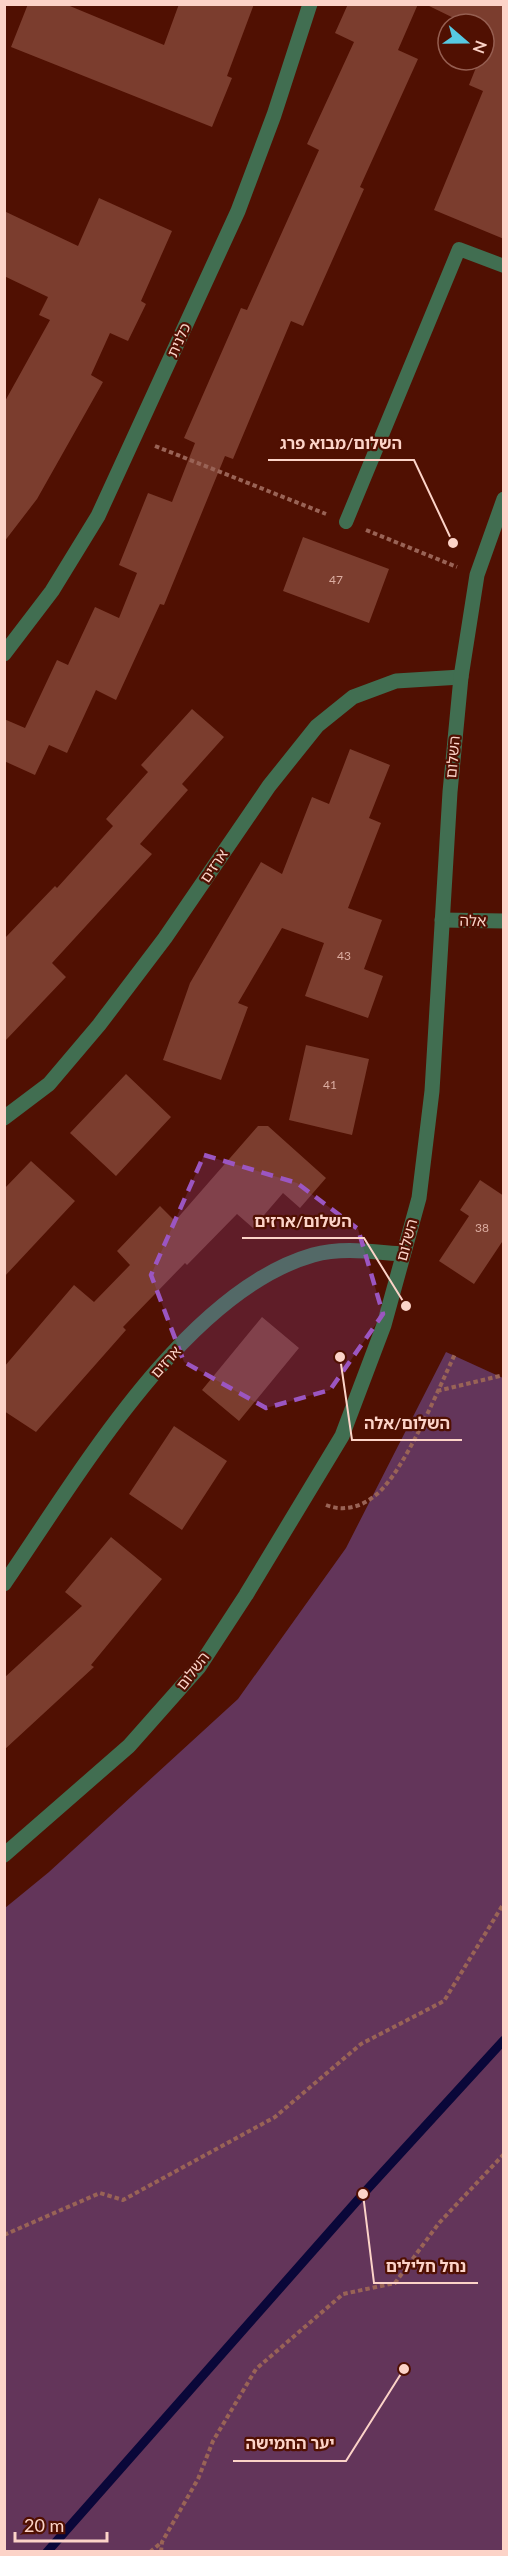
<svg xmlns="http://www.w3.org/2000/svg" width="508" height="2556" font-family="Lato,'Noto Sans Hebrew',sans-serif">
  <style>
    .green { fill: #63355a }
    .lines { fill: none; stroke-linecap: round; stroke-linejoin: round }
    .stream { stroke: #0a0739; stroke-width: 9 }
    .building { fill: #7b3d2e }
    .path { stroke: #996356; stroke-width: 4; stroke-dasharray: 4.5 3; stroke-linecap: butt }
    .service { stroke: #416e51; stroke-width: 14 }
    .minor { stroke: #416e51; stroke-width: 15 }
    .tertiary { stroke: #416e51; stroke-width: 15 }
    .marked { fill: #9b56c1; fill-opacity: 0.2; stroke: #9b56c1; stroke-width: 4.5; stroke-dasharray: 12 8; stroke-linejoin: round }
    .labels { text-anchor: middle; stroke-width: 4.5; stroke-linejoin: round; paint-order: stroke }
    .number-label { font-size: 12px; fill: #dcaea2 }
    .street-label { font-size: 15px; fill: #fcd3c8; stroke: #501002 }
    .leader { fill: none; stroke: #fcd3c8; stroke-width: 2 }
    .callout-dot { fill: #fcd3c8; stroke: #501002; stroke-width: 2 }
    .callout-label { font-size: 16px; text-anchor: middle; font-weight: bold; fill: #fcd3c8; stroke: #501002; stroke-width: 4.5; stroke-linejoin: round; paint-order: stroke }
  </style>
  <rect width="100%" height="100%" fill="#501002"/>
  <path class="green" d="M446,1352L503,1378V2551H5V1908L49,1872L238,1699L346,1548Z"/>
  <g class="lines">
    <path class="stream" d="M47,2552L363,2194L504,2040"/>
  </g>
  <path class="building" d="M28,4H65L164,45L179,4H254L227,76L232,78L212,127L11,47Z
    M348,4H418L398,50L418,59L360,187L364,189L303,326L291,321L233,459L225,456L164,605L160,604L116,700L96,690L67,753L49,745L35,775L4,761V719L25,728L57,660L68,665L95,607L119,618L137,573L119,565L148,493L172,502L195,443L184,438L241,308L247,310L319,150L307,144L354,42L335,33Z
    M425,4H504V239L434,210L483,91L469,85L479,60H484V48L489,35L484,32V24H466Z
    M99,198L172,231L141,301L146,304L128,341L110,333L91,375L103,382L37,499L4,542V403L50,320L39,315L48,297L4,276V211L78,246Z
    M303,537L389,569L369,623L283,591Z
    M192,709L224,737L182,784L188,790L140,844L152,854L52,963L66,977L5,1041V938L55,886L57,888L113,826L106,819L148,772L141,765Z
    M350,749L390,765L369,818L381,823L348,908L382,920L364,969L383,976L368,1018L305,996L324,943L282,928L238,1003L248,1007L221,1080L163,1060L190,983L261,862L282,874L312,797L329,804Z
    M306,1045L369,1059L352,1135L289,1120Z
    M126,1074L171,1117L116,1176L70,1133Z
    M258,1126H268L326,1178L300,1208L283,1193L253,1228L237,1214L187,1265L185,1263L123,1327L126,1330L36,1432L4,1411V1367L74,1285L94,1302L130,1265L117,1251L160,1206L175,1221Z
    M31,1161L75,1201L4,1277V1189Z
    M480,1180L504,1196V1239L474,1284L439,1261L469,1216L460,1210Z
    M262,1317L299,1348L239,1421L202,1390Z
    M174,1426L227,1461L182,1530L129,1494Z
    M111,1537L162,1579L91,1665L94,1667L4,1750V1678L82,1606L65,1592Z"/>
  <g class="lines">
    <path class="path" d="M155,446L326,514
      M366,530L457,567
      M437,1391L504,1375
      M326,1505C344,1512 362,1507 377,1494C405,1470 438,1390 455,1354
      M4,2235L100,2193L123,2200L275,2117L361,2044L444,2001L504,1903
      M150,2552L162,2542
      M161,2552L162,2542L198,2479L213,2441L256,2369L343,2294L395,2283L439,2223L504,2154"/>
    <path class="service" d="M346,522L459,249L504,266"/>
    <path class="minor" d="M4,654L52,591L98,516L238,211L274,115L310,4
      M442,920L504,921
      M4,1118L49,1084L99,1025L165,938L269,786L317,726L353,697L396,681L461,677
      M4,1584C77,1478 184,1292 313,1255C343,1247 373,1252 403,1254"/>
    <path class="tertiary" d="M4,1855L129,1746L199,1667L246,1595L342,1436L384,1325L419,1198L432,1091L450,792L461,677L477,575L504,499"/>
  </g>
  <path class="marked" d="M204,1155L297,1183L358,1229L383,1314L330,1390L266,1408L184,1362L151,1275Z"/>
  <g class="labels">
    <g class="number-label">
      <text x="336" y="584">47</text>
      <text x="344" y="960">43</text>
      <text x="330" y="1089">41</text>
      <text x="482" y="1232">38</text>
    </g>
    <g class="street-label">
      <text transform="translate(179 340) rotate(-66)" y="5">כלנית</text>
      <text transform="translate(453 757) rotate(-85)" y="5">השלום</text>
      <text transform="translate(214 866) rotate(-56)" y="5">ארזים</text>
      <text transform="translate(473 921) rotate(1)" y="5">אלה</text>
      <text transform="translate(407 1240) rotate(-75)" y="5">השלום</text>
      <text transform="translate(166 1362) rotate(-48)" y="5">ארזים</text>
      <text transform="translate(193 1671) rotate(-52)" y="5">השלום</text>
    </g>
  </g>
  <path class="leader" d="M453 543L414 460H268M406 1306L364 1238H242M340 1357L352 1440H462M363 2194L374 2283H478M404 2369L346 2461H233"/>
  <g class="callout-dot">
    <circle cx="453" cy="543" r="6"/>
    <circle cx="406" cy="1306" r="6"/>
    <circle cx="340" cy="1357" r="6"/>
    <circle cx="363" cy="2194" r="6"/>
    <circle cx="404" cy="2369" r="6"/>
  </g>
  <g class="callout-label">
    <text x="341" y="449">השלום/מבוא פרג</text>
    <text x="303" y="1227">השלום/ארזים</text>
    <text x="407" y="1429">השלום/אלה</text>
    <text x="426" y="2272">נחל חלילים</text>
    <text x="290" y="2449">יער החמישה</text>
  </g>
  <rect width="508" height="2556" fill="none" stroke="#fcd3c8" stroke-width="12"/>
  <g transform="translate(466 42) rotate(110)"><circle r="28" fill="#501002" stroke="#955e51" stroke-width="1.5"/>
  <path d="M0-4.5L10 22L0 15L-10 22Z" fill="#57c9e2"/>
  <text y="-9" font-size="16" font-weight="bold" text-anchor="middle" fill="#fcd3c8">N</text>
  </g>
  <path d="M15 2532v9h92v-9" fill="none" stroke="#fcd3c8" stroke-width="3"/>
  <text x="24" y="2532" font-size="18" fill="#fcd3c8" stroke="#501002" stroke-width="4.5" paint-order="stroke">20 m</text>
</svg>
